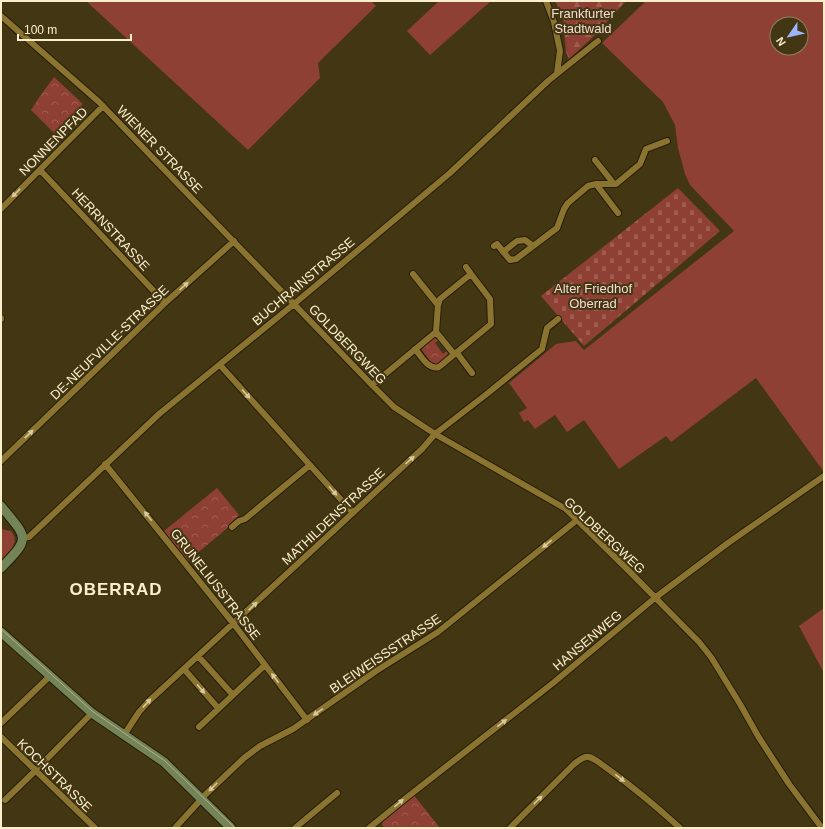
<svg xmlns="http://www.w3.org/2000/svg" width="825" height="829" font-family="Arial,sans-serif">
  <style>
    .green { fill: #8e4034; fill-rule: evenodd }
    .forest { fill: url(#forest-firs) }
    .cemetery { fill: url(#cemetery-stones) }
    .park { fill: url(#park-crowns) }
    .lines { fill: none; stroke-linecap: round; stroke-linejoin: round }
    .street-casing { stroke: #261e09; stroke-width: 8 }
    .secondary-casing { stroke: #261e09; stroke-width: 11 }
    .street { stroke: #8b742f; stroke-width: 6 }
    .secondary { stroke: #738459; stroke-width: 9 }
    .tram { stroke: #b9ac89; stroke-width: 1 }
    .oneway { fill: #d9c99d }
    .labels { text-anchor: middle; stroke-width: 4; stroke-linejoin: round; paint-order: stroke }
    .park-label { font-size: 13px; fill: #f5d9d4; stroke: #433612 }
    .street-label { font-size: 13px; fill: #fbeecc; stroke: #433612 }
    .district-label { font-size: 17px; font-weight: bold; letter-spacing: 1px; fill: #fbeecc; stroke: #433612 }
  </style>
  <defs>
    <pattern id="forest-firs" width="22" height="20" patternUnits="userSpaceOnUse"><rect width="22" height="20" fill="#8e4034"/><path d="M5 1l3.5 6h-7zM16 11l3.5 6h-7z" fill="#9f5c50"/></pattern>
    <pattern id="cemetery-stones" width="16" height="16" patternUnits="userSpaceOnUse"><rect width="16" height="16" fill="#8e4034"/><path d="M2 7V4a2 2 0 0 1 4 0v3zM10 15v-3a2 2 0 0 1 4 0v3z" fill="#9f5c50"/></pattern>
    <pattern id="park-crowns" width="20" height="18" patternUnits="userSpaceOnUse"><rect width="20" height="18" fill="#8e4034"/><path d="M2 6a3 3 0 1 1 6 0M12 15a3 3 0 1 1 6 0" fill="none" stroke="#9f5c50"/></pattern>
  </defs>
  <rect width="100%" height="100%" fill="#433612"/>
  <path class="green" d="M86,1H371L376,6L318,63L320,78L248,150Z
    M439,1H491L430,55L407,31Z
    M646,1H824V472L756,378L671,442L666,436L619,469L584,420L567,432L555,415L535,429L528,420L524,422L519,413L527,408L509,383L556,344L576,341L584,350L734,231L690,185L685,174L678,148L675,125L663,102L602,43ZM777,24H801V48H777Z
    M1,529L11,531C21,543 9,551 1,560Z
    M824,608V673L799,626Z"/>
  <path class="forest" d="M555,1H626L593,37L569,59L566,52L563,16Z"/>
  <path class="cemetery" d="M678,188L720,231L584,346L541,296Z"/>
  <path class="park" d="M54,77L83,104L55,134L31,110L40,96Z
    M434,338L439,340L435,343L443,354L448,350C449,357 441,362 435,365L432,364L422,350L423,347Z
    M217,488L239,515L225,530L188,561L164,531Z
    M413,794L440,828H385L382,825L383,819Z"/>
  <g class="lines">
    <defs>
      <path id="street" d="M546,1L554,22L560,51L557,73
        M1,16L99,102L372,385L394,407L435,434L566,509L627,569L699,642L711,657L740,704L758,736L789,784L822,828
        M595,160L614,184
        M40,170L165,303
        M596,184L618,213
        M1,209L103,106
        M494,246L497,244L510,260L516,259L557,228L564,209L568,203L588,186L596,184H616L640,164L646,149L667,141
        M503,252L517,241L525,240L533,246
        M413,274L438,305L436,332L454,354
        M438,305L440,299L471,274L466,267
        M1,318V319
        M415,349C422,357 428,370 439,367L491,324L490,299L471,274
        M457,353L472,373
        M220,365L353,513
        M372,385L436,332
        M1,461L165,303L234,241
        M105,464L233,623L307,720
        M232,527L239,521L245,519L310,465
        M23,538L29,537L159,414L294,304L450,173L548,81L598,41
        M198,656L233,695
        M184,669L218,708
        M1,723L50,676
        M199,727L265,665
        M124,735L139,712L149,701L422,449L435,434L488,393L542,349L547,328L558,319
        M1,737L95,828
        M5,800L35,771L92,713
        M175,828L206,794L244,758L260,746L293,729L376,671L438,632L577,520
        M295,828L337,793
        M369,828L406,798L553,683L656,597L728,543L824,476
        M510,828L573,765C578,761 583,756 589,757C596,759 602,765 608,769C633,787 657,807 680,828"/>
      <path id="secondary" d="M1,506C27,538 32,537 1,568
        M1,632L92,713L164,762L231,828"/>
    </defs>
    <use href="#street" class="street-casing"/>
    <use href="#secondary" class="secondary-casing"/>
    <use href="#street" class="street"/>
    <use href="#secondary" class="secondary"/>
    <path class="tram" d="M1,629L92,711L165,761L235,828"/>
  </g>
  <defs><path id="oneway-solid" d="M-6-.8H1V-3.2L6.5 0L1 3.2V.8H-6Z"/></defs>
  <g class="oneway">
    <use href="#oneway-solid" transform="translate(16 193) rotate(135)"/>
    <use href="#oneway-solid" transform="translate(184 286) rotate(-42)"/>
    <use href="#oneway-solid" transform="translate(246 394) rotate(48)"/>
    <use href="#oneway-solid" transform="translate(29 434) rotate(-44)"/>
    <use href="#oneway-solid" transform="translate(410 460) rotate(-42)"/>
    <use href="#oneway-solid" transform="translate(333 491) rotate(48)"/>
    <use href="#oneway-solid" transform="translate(148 516) rotate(-129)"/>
    <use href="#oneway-solid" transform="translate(547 544) rotate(141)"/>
    <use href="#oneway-solid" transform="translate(253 606) rotate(-43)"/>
    <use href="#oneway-solid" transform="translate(275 678) rotate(-127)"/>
    <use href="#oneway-solid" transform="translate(201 689) rotate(49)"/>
    <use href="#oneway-solid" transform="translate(147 703) rotate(-47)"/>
    <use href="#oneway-solid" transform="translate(318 712) rotate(145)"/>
    <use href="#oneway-solid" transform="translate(502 723) rotate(-38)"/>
    <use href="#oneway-solid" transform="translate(620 778) rotate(38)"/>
    <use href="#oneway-solid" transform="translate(213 787) rotate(135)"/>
    <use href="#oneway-solid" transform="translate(538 800) rotate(-45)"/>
    <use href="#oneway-solid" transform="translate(399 803) rotate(-40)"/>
  </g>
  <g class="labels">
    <g class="park-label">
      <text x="583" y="18">Frankfurter<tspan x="583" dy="15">Stadtwald</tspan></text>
      <text x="593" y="293">Alter Friedhof<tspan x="593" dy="15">Oberrad</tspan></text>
    </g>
    <g class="street-label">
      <text transform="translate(53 141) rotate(-45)" y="5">NONNENPFAD</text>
      <text transform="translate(160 149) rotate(46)" y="5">WIENER STRASSE</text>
      <text transform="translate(111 229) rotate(47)" y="5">HERRNSTRASSE</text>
      <text transform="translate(303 281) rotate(-40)" y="5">BUCHRAINSTRASSE</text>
      <text transform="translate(109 342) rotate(-44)" y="5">DE-NEUFVILLE-STRASSE</text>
      <text transform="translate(348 344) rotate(46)" y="5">GOLDBERGWEG</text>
      <text transform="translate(333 516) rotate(-43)" y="5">MATHILDENSTRASSE</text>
      <text transform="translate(605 535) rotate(43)" y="5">GOLDBERGWEG</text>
      <text transform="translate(216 584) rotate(52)" y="5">GRUNELIUSSTRASSE</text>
      <text transform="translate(587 640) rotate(-40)" y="5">HANSENWEG</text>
      <text transform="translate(385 653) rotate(-34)" y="5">BLEIWEISSSTRASSE</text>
      <text transform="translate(55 775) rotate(44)" y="5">KOCHSTRASSE</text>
    </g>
    <g class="district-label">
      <text x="116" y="595">OBERRAD</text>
    </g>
  </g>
  <rect width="825" height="829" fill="none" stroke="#fbeecc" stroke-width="4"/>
  <g transform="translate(789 36) rotate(236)"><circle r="19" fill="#433612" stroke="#8d805c"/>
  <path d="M0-3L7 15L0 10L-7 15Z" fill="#9db4fd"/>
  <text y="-6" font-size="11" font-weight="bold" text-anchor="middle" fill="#fbeecc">N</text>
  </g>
  <path d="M18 34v6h113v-6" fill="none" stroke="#fbeecc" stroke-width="2"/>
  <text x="24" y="34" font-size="12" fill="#fbeecc" stroke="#433612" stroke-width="3" paint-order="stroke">100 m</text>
</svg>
